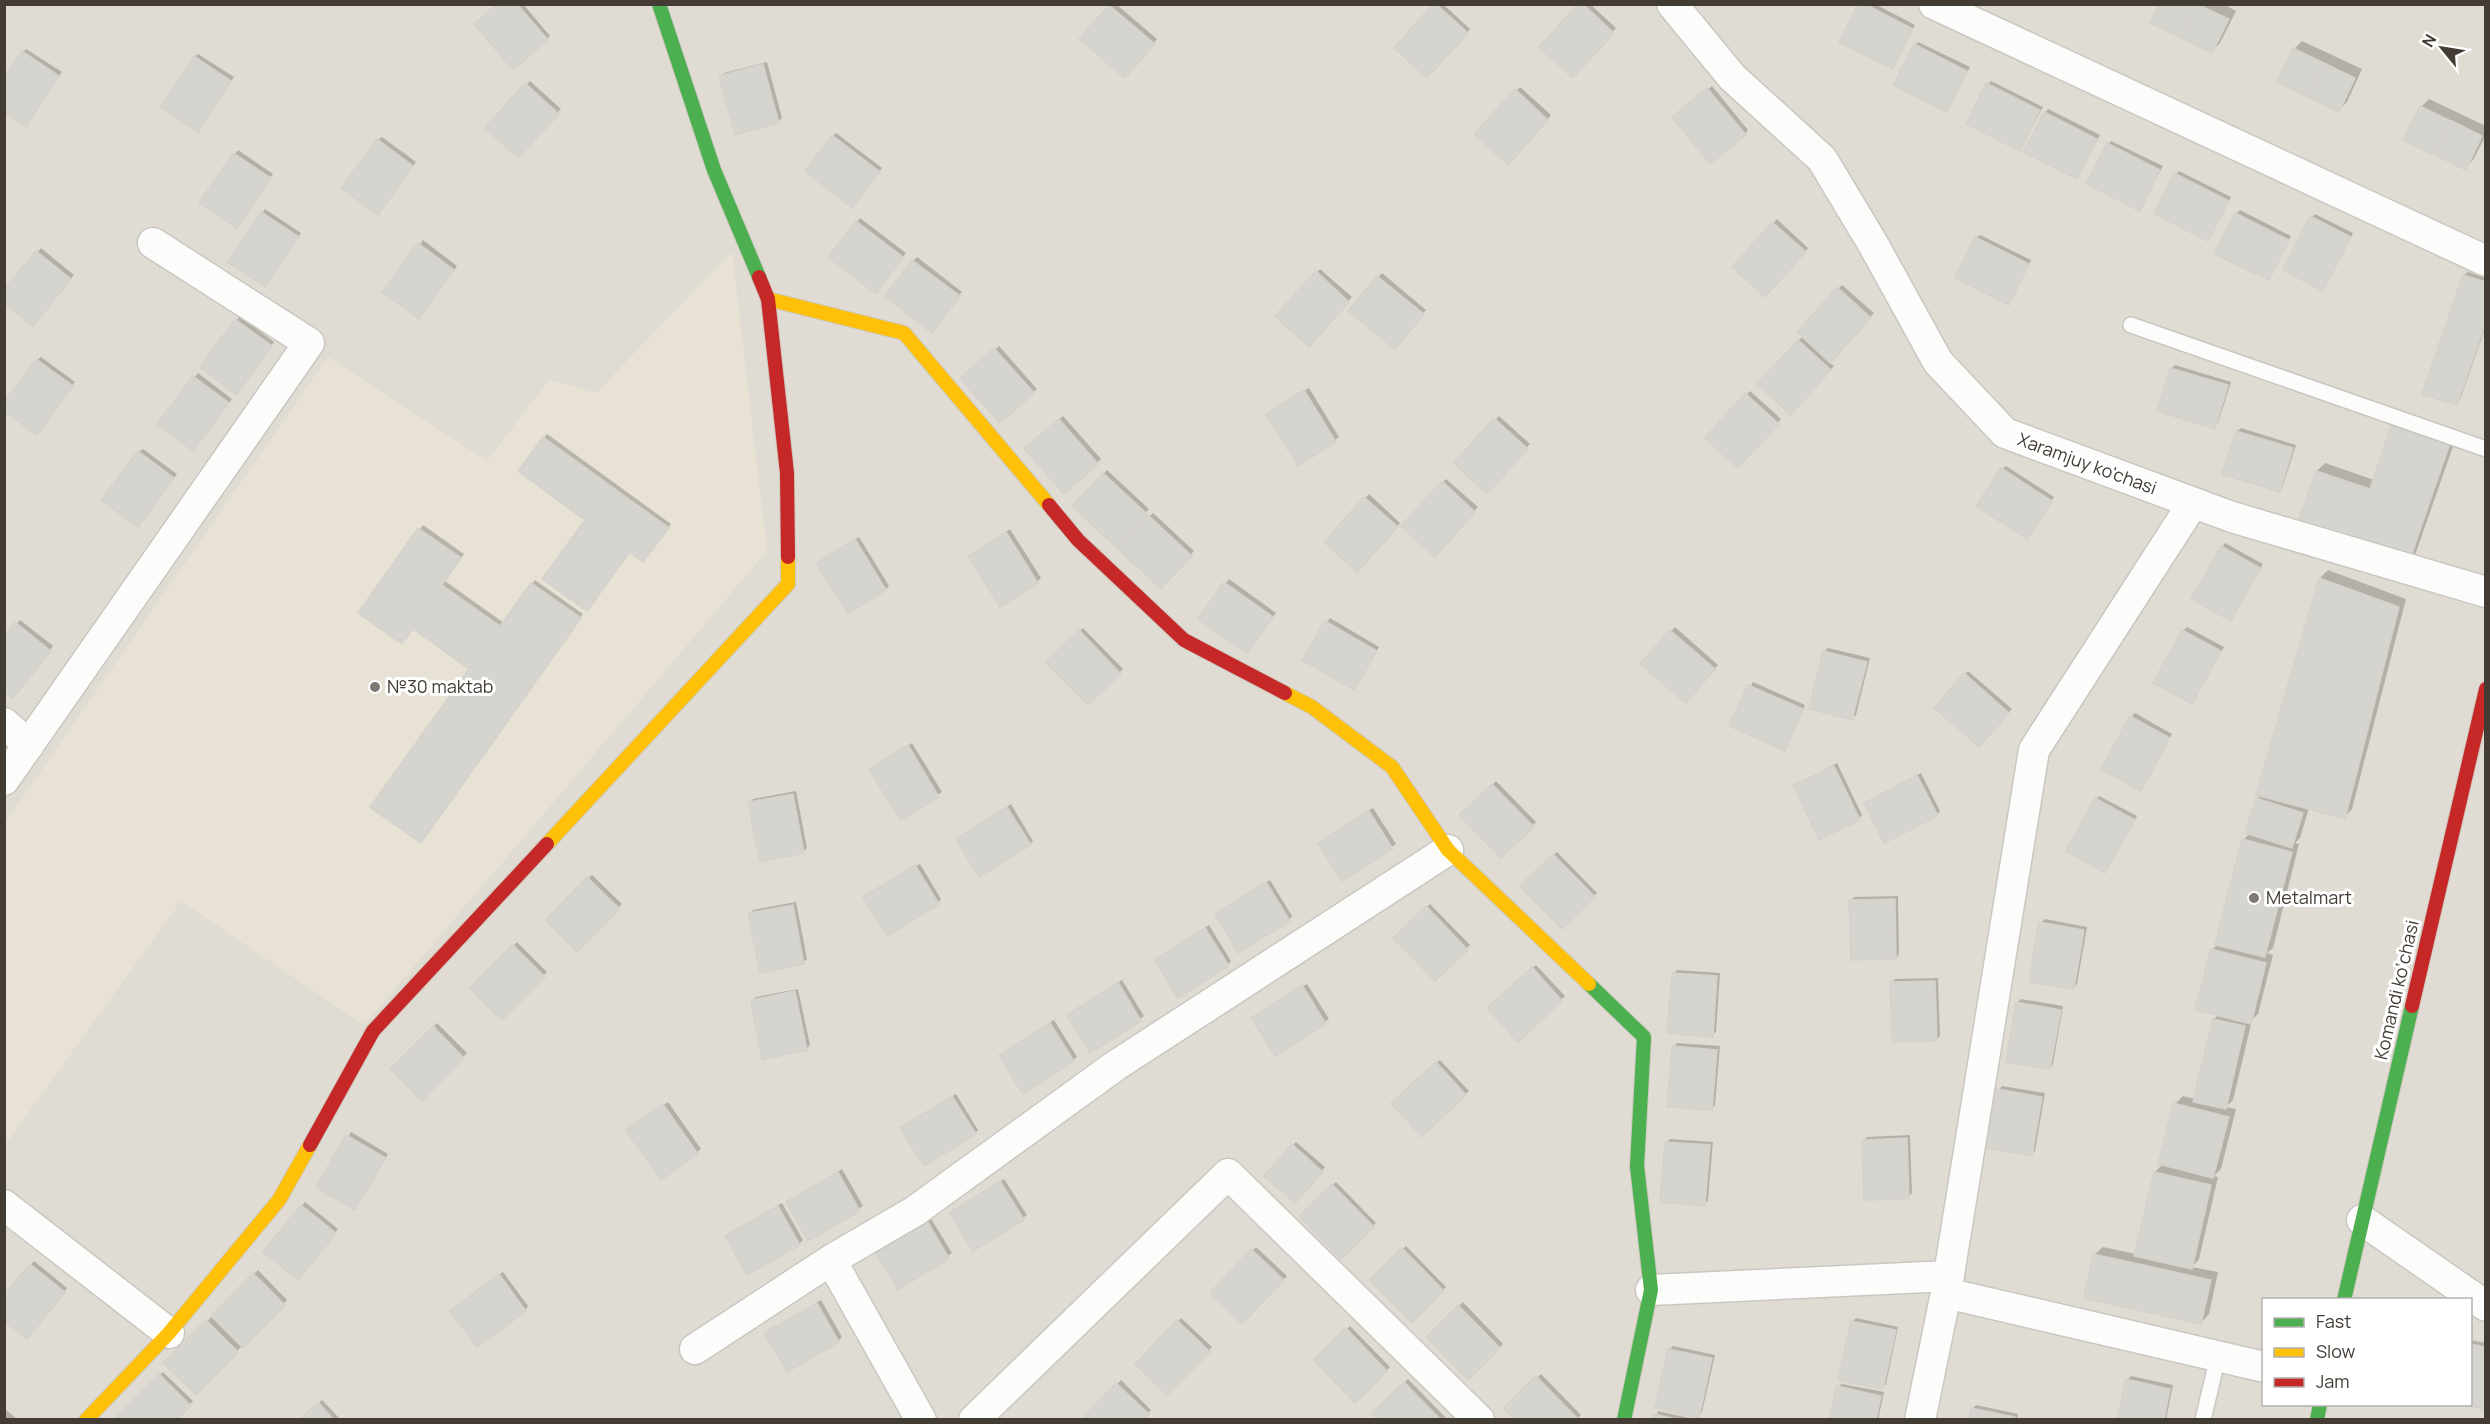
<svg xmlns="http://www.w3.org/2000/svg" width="2490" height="1424" font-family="Manrope,sans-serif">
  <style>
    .residential { fill: #e1dcd3; fill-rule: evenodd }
    .education { fill: #e8e2d5 }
    .shadow { fill: #0003 }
    .building { fill: #d6d4cf; stroke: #d5d2cc; stroke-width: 1.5 }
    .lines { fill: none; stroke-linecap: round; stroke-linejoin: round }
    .lane-casing { stroke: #c9c7c2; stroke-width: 18 }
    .street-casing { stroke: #c9c7c2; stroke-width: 33 }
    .fast-casing { stroke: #ccc8be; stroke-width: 16 }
    .slow-casing { stroke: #ccc8be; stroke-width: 16 }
    .jam-casing { stroke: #ccc8be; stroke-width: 16 }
    .lane { stroke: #fcfcfb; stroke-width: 15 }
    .street { stroke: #fcfcfb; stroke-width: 30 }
    .fast { stroke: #4caf50; stroke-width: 14 }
    .slow { stroke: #ffc107; stroke-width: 14 }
    .jam { stroke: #c62828; stroke-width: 14 }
    .poi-dot { fill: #7e7972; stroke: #fff; stroke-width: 2 }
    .labels { text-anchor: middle; stroke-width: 6; stroke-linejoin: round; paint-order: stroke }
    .street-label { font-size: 18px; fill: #423c34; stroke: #fff }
    .poi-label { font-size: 18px; fill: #423c34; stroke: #fff; text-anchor: start }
  </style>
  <rect width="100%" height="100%" fill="#edebe6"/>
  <path class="residential" d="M5,5H2485V1419L5,1420ZM2264,1300H2470V1404H2264Z"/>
  <path class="education" d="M732,252L767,551L364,1025L181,901L5,1145V823L328,357L487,461L549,380L596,393Z"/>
  <path class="shadow" d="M498,4H523L550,36L547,39Z
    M1111,4H1116L1157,39L1128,73L1081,39Z
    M1435,4H1443L1470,29L1427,76Z
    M1580,4H1590L1616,28L1573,76Z
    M1859,4H1875L1915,25L1892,67Z
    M2161,4H2223L2236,11L2220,43L2212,51Z
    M2302,41L2362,69L2347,102L2339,110L2279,81L2294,49Z
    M1918,42L1970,67L1947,110L1915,45Z
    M26,49L62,72L30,121L23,52Z
    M198,54L234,77L202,126L195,57Z
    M767,62L782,118L778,121L721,77L724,73Z
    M530,81L561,109L518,156L487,128Z
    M1991,81L2043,107L2020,149L1988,84Z
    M1712,86L1748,130L1745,134L1678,114Z
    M1520,87L1551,115L1508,163L1476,134Z
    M2429,99L2486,126V135L2473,160L2465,168L2405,140L2421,107Z
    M2048,109L2100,135L2077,178L2045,113Z
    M836,133L882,168L856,202L833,136Z
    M382,137L416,162L381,210L378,140Z
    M2111,141L2163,166L2140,209L2108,144Z
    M238,150L273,174L240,223L202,203Z
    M2179,171L2231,197L2208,239L2176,174Z
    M265,209L301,233L268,282L262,213Z
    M2240,210L2291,236L2268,279L2236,214Z
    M2315,214L2353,233L2323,289L2312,217Z
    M860,218L906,253L879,288L857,222Z
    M1777,219L1808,248L1765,295L1734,267Z
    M1980,235L2031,260L2008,303L1976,238Z
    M423,240L457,266L422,313L385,292Z
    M41,248L74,275L36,321L4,292Z
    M917,257L962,292L936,327L913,261Z
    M1320,269L1352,297L1309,344L1277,316Z
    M2468,272L2486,278V326L2460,400L2456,404L2464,275Z
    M1382,273L1426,310L1399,344L1350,311Z
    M1842,285L1874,313L1829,362L1834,366L1791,413L1759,384L1803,336L1799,332Z
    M240,316L274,342L239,389L202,367Z
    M999,346L1037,389L1033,392L966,374Z
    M41,357L75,382L40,429L37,360Z
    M2175,365L2231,382L2218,423L2214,427L2159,410L2172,368Z
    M198,373L232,399L193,449L159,424Z
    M1309,388L1339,437L1298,464L1271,411Z
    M1750,391L1781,419L1738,466L1707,438Z
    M1063,416L1101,459L1064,492L1030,445Z
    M1499,416L1530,444L1487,491L1456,463Z
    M2400,419L2456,438L2415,555L2407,563L2317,471L2325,463L2374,480L2392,427Z
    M2241,428L2296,445L2283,486L2280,490L2237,431Z
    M547,434L671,524L647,557L587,519L544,438Z
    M143,449L177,474L141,521L139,452Z
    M2006,466L2054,497L2030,534L2002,469Z
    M1107,470L1149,509L1116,545L1074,506Z
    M1446,479L1478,507L1435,555L1403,526Z
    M1369,494L1400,523L1357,570L1326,542Z
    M1153,513L1194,551L1161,587L1119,548Z
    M423,525L464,554L445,581L504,623L535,580L583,614L424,837L471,669L413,628L360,613Z
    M1010,529L1041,578L1037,582L970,556Z
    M859,537L889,586L886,589L818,563Z
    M2225,543L2263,564L2231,619L2222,547Z
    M2328,570L2406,599L2352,809L2344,818L2309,808L2300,838L2295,843L2299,844L2273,948L2267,953L2273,955L2258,1014L2252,1020L2233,1100L2226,1107L2236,1109L2221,1169L2214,1176L2218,1177L2199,1259L2192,1267L2218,1272L2209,1314L2201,1323L2094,1255L2103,1247L2136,1254L2155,1172L2163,1164L2175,1104L2183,1096L2195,1099L2214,1019L2219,1014L2212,950L2217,945L2243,840L2250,833L2257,799L2261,795L2258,794L2320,578Z
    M1229,579L1276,613L1250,649L1200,618Z
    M1330,618L1379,647L1357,685L1304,659Z
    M20,620L53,646L16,692L4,638Z
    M1675,627L1718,665L1689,698L1642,664Z
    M2187,627L2224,647L2192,702L2183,631Z
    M1083,628L1123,669L1088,703L1048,662Z
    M1828,648L1870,658L1856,715L1852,718L1811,708L1825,651Z
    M1968,671L2012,709L1983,742L1965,674Z
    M1753,682L1805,705L1784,749L1731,725Z
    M2135,713L2172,734L2141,789L2131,717Z
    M912,743L942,792L901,818L874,766Z
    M1837,763L1862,815L1859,819L1794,786Z
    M1921,773L1940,811L1937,815L1865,803Z
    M1496,781L1536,822L1501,856L1462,815Z
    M796,791L807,848L803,851L750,803L753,799Z
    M2099,796L2137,816L2105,871L2096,799Z
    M1011,804L1033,841L1030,844L957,839Z
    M1373,808L1396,844L1343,879L1324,839Z
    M1557,852L1597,893L1562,927L1522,886Z
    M920,864L941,899L938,903L867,897Z
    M592,875L622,904L577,949L547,920Z
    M1270,880L1292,916L1289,920L1220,911Z
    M1898,896L1899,954L1896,958L1851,901L1854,897Z
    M796,902L807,959L803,962L749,914L753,910Z
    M1430,904L1470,945L1435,979L1395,938Z
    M2045,919L2087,927L2077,984L2073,988L2041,923Z
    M1209,925L1231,961L1228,965L1156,960Z
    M517,942L547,972L502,1018L472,988Z
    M1536,965L1565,996L1518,1039L1489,1008Z
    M1677,970L1720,973L1716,1032L1712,1035L1673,974Z
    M1938,978L1940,1036L1936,1039L1892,982L1895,979Z
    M1122,980L1144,1016L1091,1051L1068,1015Z
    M1307,984L1329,1019L1275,1054L1255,1017Z
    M798,989L810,1045L806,1049L752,1001L756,997Z
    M2021,999L2063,1006L2053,1064L2050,1068L2017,1003Z
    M1054,1020L1077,1057L1073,1060L1001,1055Z
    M437,1023L467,1053L422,1099L392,1069Z
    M1677,1043L1720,1046L1715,1105L1712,1108L1673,1047Z
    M1440,1060L1469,1091L1422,1134L1393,1103Z
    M2002,1086L2045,1093L2035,1151L2031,1154L1999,1090Z
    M956,1094L978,1130L975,1133L906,1125Z
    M668,1102L701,1149L661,1178L632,1127Z
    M351,1132L388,1154L358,1204L318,1186Z
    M1910,1135L1912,1193L1908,1197L1864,1140L1867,1137Z
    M1670,1139L1713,1142L1708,1200L1705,1204L1666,1143Z
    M1296,1142L1325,1167L1295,1201L1266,1175Z
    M842,1169L863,1206L809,1239L788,1202Z
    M1004,1179L1027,1215L1023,1218L954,1210Z
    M1336,1182L1376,1223L1341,1257L1301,1216Z
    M305,1202L338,1229L301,1275L302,1206Z
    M782,1203L803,1240L799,1244L727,1236Z
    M930,1217L952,1253L899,1288L877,1252Z
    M1406,1246L1446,1287L1412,1321L1371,1280Z
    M1256,1247L1287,1276L1242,1322L1212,1293Z
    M34,1261L67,1288L30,1334L4,1298Z
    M258,1270L287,1300L196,1393L166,1363Z
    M503,1272L528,1306L525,1310L456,1307Z
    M821,1300L842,1337L838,1341L766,1333Z
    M1463,1302L1503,1344L1468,1378L1428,1337Z
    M1181,1318L1212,1347L1167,1393L1137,1364Z
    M1856,1318L1898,1327L1886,1384L1882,1388L1853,1321Z
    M1350,1326L1390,1367L1355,1401L1315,1360Z
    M2470,1340L2486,1343L2485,1403L2482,1407L2470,1404Z
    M1673,1346L1715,1355L1702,1412L1699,1416L1669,1350Z
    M163,1372L193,1401L175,1420L118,1417Z
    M1541,1374L1581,1415L1576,1420L1506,1408Z
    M2131,1376L2173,1385L2166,1420H2119L2127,1380Z
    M1408,1379L1448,1420H1380L1374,1413Z
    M1121,1380L1151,1410L1142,1420H1083Z
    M1842,1384L1884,1392L1878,1420H1831L1838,1387Z
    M322,1400L341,1420H302Z
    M1976,1405L2018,1414L2017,1420H1970L1972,1409Z
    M4,1408L18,1420H4Z
    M1658,1411L1699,1420H1654Z"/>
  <path class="building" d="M497,4H517L548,40L513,70L474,24Z
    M1433,4H1436L1468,33L1427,78L1394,48Z
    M1578,4H1583L1614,33L1573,78L1539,47Z
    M1858,4H1865L1913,29L1893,69L1839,42Z
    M2159,4H2197L2181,38L2150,23Z
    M2197,4L2229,19L2212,53L2181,38Z
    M1109,5L1155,44L1125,78L1079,39Z
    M1914,44L1967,71L1947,112L1893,85Z
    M2293,48L2324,63L2307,97L2277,82Z
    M22,51L59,76L26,127L4,112V77Z
    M194,56L231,81L198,132L160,107Z
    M2324,63L2355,78L2339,112L2308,97Z
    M763,64L779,123L735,135L719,76Z
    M525,83L559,114L518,158L485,128Z
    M1986,83L2040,110L2020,151L1966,124Z
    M1707,88L1746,135L1710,164L1672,117Z
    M1515,89L1548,120L1508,165L1474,134Z
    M2420,106L2451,121L2434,155L2403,140Z
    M2044,112L2097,139L2077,179L2023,152Z
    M2452,121L2482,136L2466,170L2435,155Z
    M832,135L880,172L852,208L805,171Z
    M377,139L413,166L378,215L341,188Z
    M2107,143L2160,170L2140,211L2086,184Z
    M233,153L271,178L237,228L199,203Z
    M2174,173L2229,201L2208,241L2154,214Z
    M261,212L299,237L265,287L227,262Z
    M2235,213L2289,240L2269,280L2214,254Z
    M2310,216L2351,237L2323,291L2283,270Z
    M856,221L903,257L876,294L828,257Z
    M1772,222L1806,252L1765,297L1732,267Z
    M1975,237L2029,264L2009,305L1955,278Z
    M418,243L454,270L419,319L382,292Z
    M36,251L71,279L33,326L4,303V290Z
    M912,260L960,296L932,333L885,296Z
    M1316,271L1349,302L1309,347L1275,316Z
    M2463,275L2486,282V322L2457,405L2422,394Z
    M1377,276L1424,314L1395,349L1348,311Z
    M1837,287L1871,318L1830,363L1797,332Z
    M235,319L272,346L236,395L200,367Z
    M1798,340L1831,370L1791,415L1757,384Z
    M994,348L1034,393L1000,423L960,378Z
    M36,359L73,386L37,435L4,411V402Z
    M2170,368L2228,385L2215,429L2157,411Z
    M193,376L229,403L193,451L157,424Z
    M1304,390L1336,442L1298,466L1266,414Z
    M1745,393L1779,424L1738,468L1705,438Z
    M1494,418L1528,449L1487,494L1454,463Z
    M1059,419L1098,464L1064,494L1024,448Z
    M2391,426L2449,446L2408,565L2296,527L2316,471L2370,489Z
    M2236,431L2293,448L2280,492L2222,474Z
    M543,437L669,528L643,562L630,552L587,611L542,579L585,520L518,471Z
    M138,451L174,478L138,527L101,500Z
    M2001,468L2052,501L2027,539L1976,506Z
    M1103,473L1147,514L1116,547L1072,506Z
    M1442,481L1475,512L1435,557L1401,526Z
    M1364,497L1398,527L1357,572L1324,542Z
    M1148,515L1192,556L1161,589L1117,548Z
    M418,528L461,558L442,585L500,626L531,583L581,618L421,843L370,807L469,669L413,629L402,644L358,613Z
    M1006,532L1038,583L1000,607L968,556Z
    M855,539L886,590L848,614L816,563Z
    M2221,546L2260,568L2231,621L2191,599Z
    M2319,578L2399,607L2345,819L2256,795Z
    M1224,582L1273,617L1247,654L1198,619Z
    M1325,621L1377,651L1354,690L1302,660Z
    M15,622L51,651L13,698L4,691V636Z
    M1079,630L1121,674L1088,705L1046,662Z
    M1670,630L1715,669L1686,703L1640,664Z
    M2182,630L2221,651L2192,704L2153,683Z
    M1823,651L1867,662L1852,720L1809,709Z
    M1964,673L2009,713L1979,747L1934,708Z
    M1748,685L1803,709L1785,751L1729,726Z
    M2130,716L2170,738L2141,791L2101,769Z
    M908,745L939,797L901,820L869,769Z
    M1834,766L1860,820L1819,840L1793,785Z
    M1917,775L1938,816L1884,843L1864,803Z
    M1492,784L1534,827L1501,858L1459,815Z
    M793,794L804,853L760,862L748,802Z
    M2095,798L2135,820L2105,873L2066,851Z
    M2256,798L2303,813L2292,848L2245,833Z
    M1007,807L1031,845L979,877L956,839Z
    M1369,811L1393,849L1342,881L1318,843Z
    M2242,839L2292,852L2265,957L2215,945Z
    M1553,854L1595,897L1562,929L1520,886Z
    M915,865L939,904L887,936L863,897Z
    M587,877L620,909L577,952L545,920Z
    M1266,882L1290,921L1238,953L1215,914Z
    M1895,899L1896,959L1851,960L1849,900Z
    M793,905L804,964L760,973L748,913Z
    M1426,906L1468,950L1435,981L1393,938Z
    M2039,922L2084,930L2074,989L2029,982Z
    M1205,928L1229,966L1178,998L1154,960Z
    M513,945L545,977L502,1020L470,988Z
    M2211,949L2266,963L2251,1024L2195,1010Z
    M1532,967L1562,1001L1518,1042L1487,1008Z
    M1672,973L1717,976L1713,1037L1667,1033Z
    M1935,981L1937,1041L1892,1042L1890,982Z
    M1118,982L1141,1021L1090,1053L1067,1015Z
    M1302,985L1326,1024L1275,1056L1251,1018Z
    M795,991L807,1050L762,1060L751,1000Z
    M2016,1002L2061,1010L2050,1069L2006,1062Z
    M2213,1019L2245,1026L2226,1109L2193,1102Z
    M1050,1023L1074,1061L1023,1094L999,1055Z
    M433,1026L464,1058L422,1101L390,1069Z
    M1672,1046L1717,1050L1712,1110L1667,1107Z
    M1436,1062L1466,1095L1422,1137L1391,1103Z
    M1997,1089L2042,1097L2032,1156L1987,1148Z
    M952,1096L976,1134L924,1166L900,1128Z
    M2173,1103L2229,1117L2213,1178L2158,1164Z
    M663,1104L698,1154L661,1180L626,1130Z
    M346,1135L386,1158L355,1210L316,1187Z
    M1907,1138L1909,1199L1864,1200L1862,1140Z
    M1665,1142L1710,1145L1705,1206L1660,1202Z
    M1292,1144L1323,1172L1295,1203L1264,1176Z
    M838,1172L860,1211L808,1241L786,1202Z
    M2154,1172L2211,1185L2192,1269L2134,1256Z
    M1000,1181L1024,1220L973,1251L949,1213Z
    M1332,1184L1374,1227L1341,1259L1299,1216Z
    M301,1205L336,1233L298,1280L263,1252Z
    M778,1206L800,1245L747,1275L725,1236Z
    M926,1219L949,1258L898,1290L875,1252Z
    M1402,1248L1444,1291L1412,1323L1369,1280Z
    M1251,1249L1284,1280L1242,1324L1210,1293Z
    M2093,1254L2211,1280L2201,1324L2084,1298Z
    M30,1264L65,1292L27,1339L4,1321V1295Z
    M253,1273L285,1305L243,1348L211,1316Z
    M499,1274L526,1311L477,1347L450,1311Z
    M817,1303L839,1342L787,1372L764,1333Z
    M1458,1305L1500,1348L1468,1380L1426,1337Z
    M206,1320L238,1352L196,1395L163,1363Z
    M1177,1320L1210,1352L1167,1395L1135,1364Z
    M1851,1321L1896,1330L1883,1389L1838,1380Z
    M1346,1328L1387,1371L1355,1403L1313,1360Z
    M2470,1344L2486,1347V1394L2482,1409L2465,1404H2470Z
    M1668,1349L1712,1358L1699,1418L1655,1408Z
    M159,1374L191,1406L177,1420H119L116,1417Z
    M1536,1376L1578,1419V1420H1515L1504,1408Z
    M2126,1379L2170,1389L2164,1420H2117Z
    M1404,1382L1441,1420H1378L1372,1413Z
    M1116,1383L1149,1414L1144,1420H1081Z
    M1837,1386L1881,1396L1876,1420H1829Z
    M318,1402L334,1420H300Z
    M1971,1408L2015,1417V1420H1968Z
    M1653,1414L1680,1420H1652Z"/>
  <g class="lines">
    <defs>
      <path id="lane" d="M2131,325L2486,449
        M2203,1420L2218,1356"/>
      <path id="street" d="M1672,4L1732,77L1822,159L1873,244L1938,362L2005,433L2232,517L2486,592
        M1934,4L2486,261
        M4,723L29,745
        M4,780L309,343L153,243
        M4,1205L169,1333
        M2362,1220L2486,1306
        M831,1260L921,1420
        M1651,1290L1949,1276
        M1946,1293L2264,1367
        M695,1349L831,1260L915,1211L1115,1066L1448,850
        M974,1420L1228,1174L1479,1420
        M1920,1420L1946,1293L2034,750L2193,503"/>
      <path id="fast" d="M659,4L714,170L759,277
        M1589,984L1644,1037L1637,1166L1651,1290L1624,1420
        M2344,1300L2412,1006
        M2317,1420L2320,1404"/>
      <path id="slow" d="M768,299L904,333L1049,505
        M1285,693L1312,707L1392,767L1448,850L1589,984
        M547,844L788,584V557
        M86,1420L169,1333L279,1200L310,1145"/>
      <path id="jam" d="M759,277L768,299L787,473L788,557
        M1049,505L1078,540L1184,640L1285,693
        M2412,1006L2486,689
        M310,1145L373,1031L547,844"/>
    </defs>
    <use href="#lane" class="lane-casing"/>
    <use href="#street" class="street-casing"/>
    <use href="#fast" class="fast-casing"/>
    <use href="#slow" class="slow-casing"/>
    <use href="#jam" class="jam-casing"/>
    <use href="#lane" class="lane"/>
    <use href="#street" class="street"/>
    <use href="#fast" class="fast"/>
    <use href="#slow" class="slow"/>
    <use href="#jam" class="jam"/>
  </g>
  <g class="poi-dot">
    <circle cx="375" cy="687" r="6"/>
    <circle cx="2254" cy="898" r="6"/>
  </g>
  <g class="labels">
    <g class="street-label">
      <text transform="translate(2087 464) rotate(20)" y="6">Xaramjuy ko'chasi</text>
      <text transform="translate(2397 990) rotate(-77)" y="6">Komandi ko‘chasi</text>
    </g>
    <g class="poi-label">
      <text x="387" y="693">№30 maktab</text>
      <text x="2266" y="904">Metalmart</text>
    </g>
  </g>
  <rect width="2490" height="1424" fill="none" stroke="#423c34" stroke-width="12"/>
  <rect x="2262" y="1298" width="210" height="108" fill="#ffffff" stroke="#b3b1ae" stroke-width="1.5"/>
  <rect x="2274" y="1318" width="30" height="9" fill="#4caf50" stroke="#b3b1ae" stroke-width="1.5"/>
  <text x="2316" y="1328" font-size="18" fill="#423c34">Fast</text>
  <rect x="2274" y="1348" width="30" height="9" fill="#ffc107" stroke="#b3b1ae" stroke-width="1.5"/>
  <text x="2316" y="1358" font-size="18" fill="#423c34">Slow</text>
  <rect x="2274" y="1378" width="30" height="9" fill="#c62828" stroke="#b3b1ae" stroke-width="1.5"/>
  <text x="2316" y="1388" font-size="18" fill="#423c34">Jam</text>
  <g transform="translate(2442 48) rotate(300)" stroke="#ffffff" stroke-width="4.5" paint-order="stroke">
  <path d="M0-4.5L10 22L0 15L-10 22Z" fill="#423c34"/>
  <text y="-9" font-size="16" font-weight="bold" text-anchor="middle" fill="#423c34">N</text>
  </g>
</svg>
